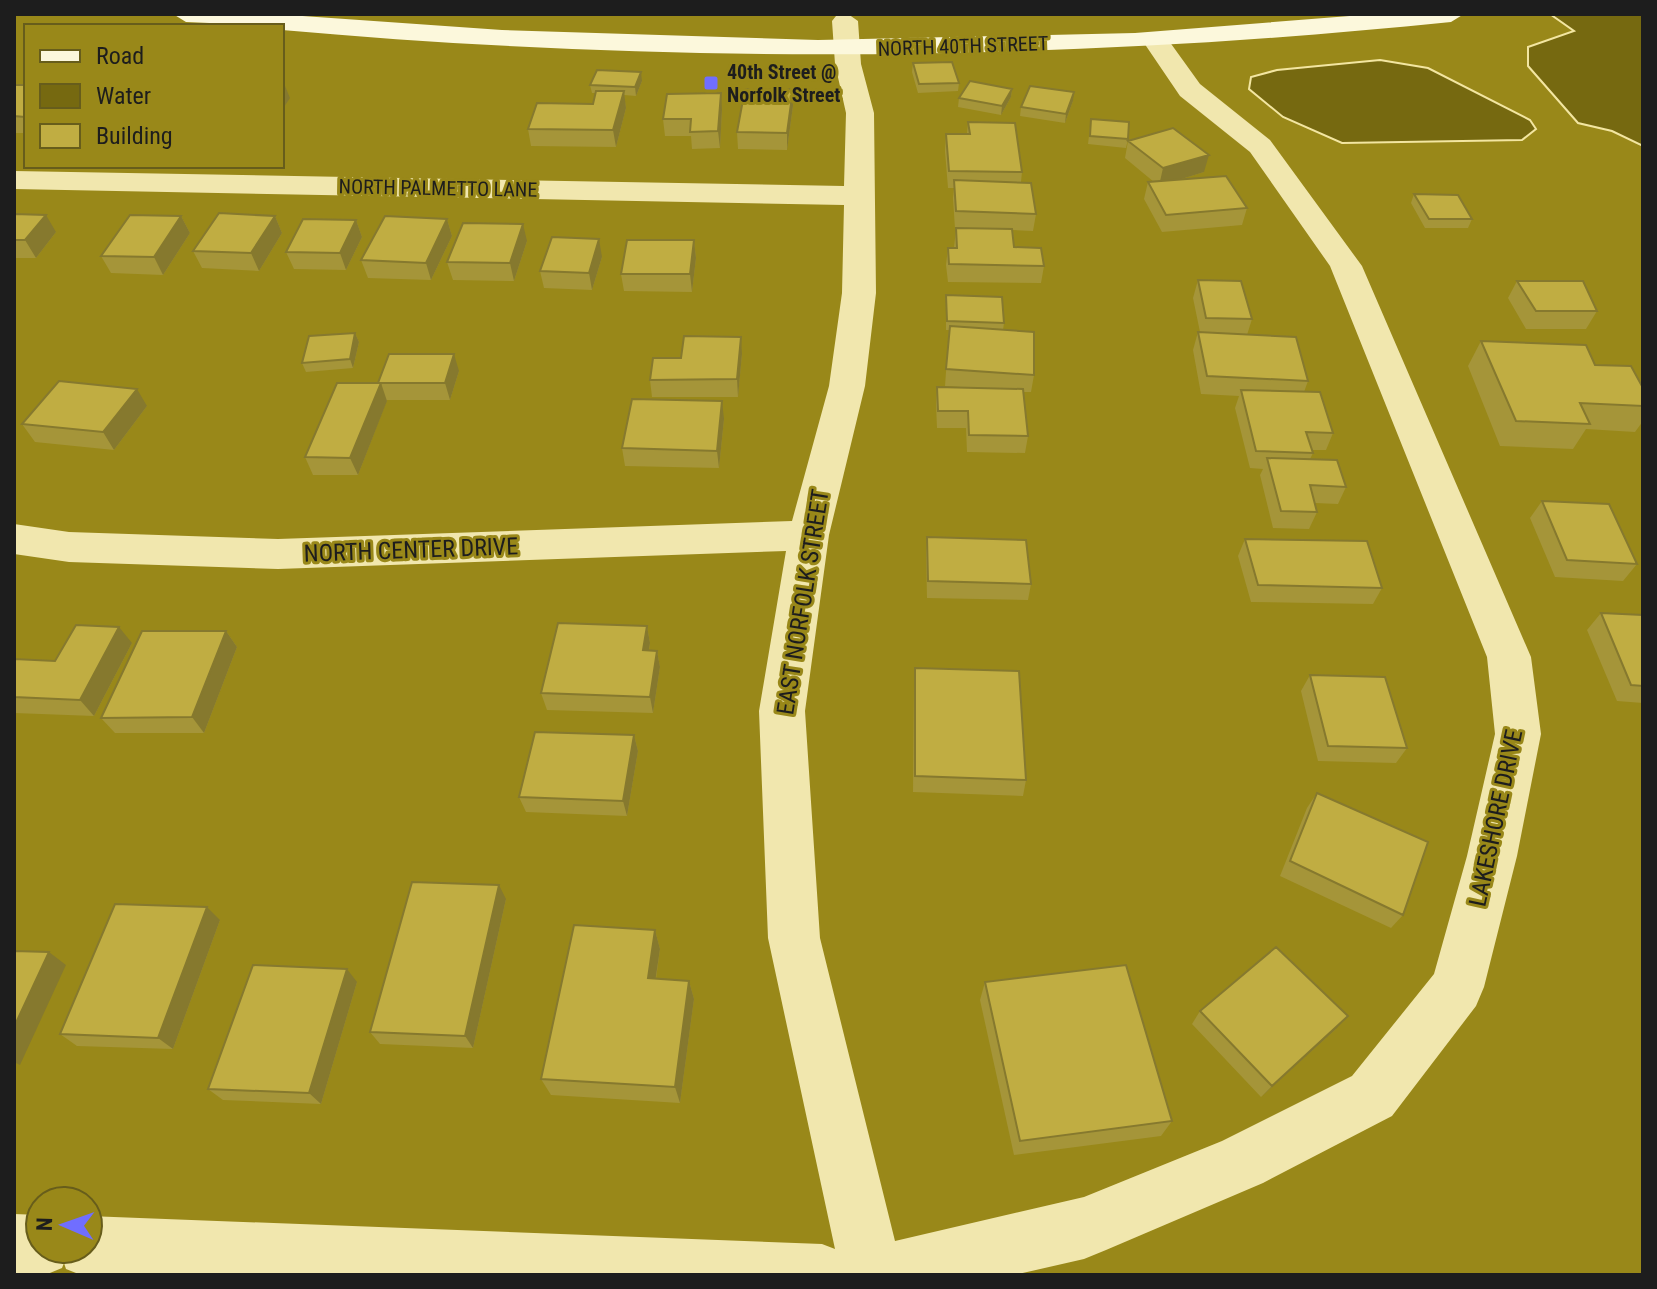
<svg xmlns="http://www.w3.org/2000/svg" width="1657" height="1289" font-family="'Roboto Condensed',sans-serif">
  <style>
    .water { fill: #766910; stroke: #f3e6a1; stroke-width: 2 }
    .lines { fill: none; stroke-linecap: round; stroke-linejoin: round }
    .minor { fill: #f1e7ae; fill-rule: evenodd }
    .secondary { fill: #fcf8dc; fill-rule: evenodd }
    .wall { fill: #a59539 }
    .shaded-wall { fill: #86792e }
    .building { fill: #c0ad42; stroke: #86792e; stroke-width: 2 }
    .poi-dot { fill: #706eff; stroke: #998819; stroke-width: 3 }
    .labels { text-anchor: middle; stroke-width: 6; stroke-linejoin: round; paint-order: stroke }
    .far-street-label { font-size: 20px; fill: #1d1d1d; stroke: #998819 }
    .far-poi-label { font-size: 20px; font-weight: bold; fill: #1d1d1d; stroke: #998819; text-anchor: start }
    .street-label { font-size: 24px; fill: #1d1d1d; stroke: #998819 }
  </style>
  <rect width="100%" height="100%" fill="#998819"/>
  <path class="water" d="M1550,14H1643V146L1612,131L1578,123L1528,66V47L1574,31Z
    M1380,60L1428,68L1530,120L1536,129L1522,140L1342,143L1283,117L1249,89L1251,77L1277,70Z"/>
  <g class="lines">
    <path class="minor" d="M848,14L858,21L861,64L874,113L876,293L865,386L829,535L805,711L820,938L895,1241L1084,1197L1222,1141L1352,1076L1434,974L1467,856L1495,734L1487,657L1330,266L1250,152L1180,96L1142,40L1146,34H1164L1200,84L1270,140L1362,266L1531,657L1541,734L1517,856L1484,987L1476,1006L1392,1116L1263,1183L1106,1250L1084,1259L1014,1275H81L66,1269L64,1263L62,1268L45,1275H14V1214L40,1215V1249H88V1216L822,1244L835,1249L768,938L759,711L786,551L278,569L69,562L14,554V524L69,532L278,539L792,521L829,386L842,293L844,205L14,189V171L844,186L846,113L835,64L832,21L836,16Z"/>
    <path class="secondary" d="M173,14H274L502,30L818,40L1135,33L1375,14H1464L1451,22C1060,62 674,65 282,30V26L186,22Z"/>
  </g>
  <path class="wall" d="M913,63L959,83L958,91L918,93L912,72Z
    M642,81L636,96L624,95L626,108L616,147L531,146L528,129L593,104L596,93H592L590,85Z
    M14,85H26V133H14Z
    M793,89V106L787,150L738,149L737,132Z
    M1012,89L1011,97L1001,115L958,107L959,98Z
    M1073,101L1065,123L1020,116L1021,107Z
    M722,110L720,148L692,149L691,136H665L663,119Z
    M1091,119L1128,139L1126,148L1088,144Z
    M968,122L1022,172L1021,182L1036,214L1033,231L1013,230L1014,247L1044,266L1041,283L948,282L946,265L948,248H954L956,229H955L953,198L954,188H948L945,151L946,134H967Z
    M1128,141L1204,172L1178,180L1247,208L1242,225L1162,232L1144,199L1148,182H1154L1125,158Z
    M1414,194L1472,219L1468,228H1425L1411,203Z
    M14,214L56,232L36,258H14Z
    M181,216L190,233L163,275L111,273L101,256Z
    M275,216L282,233L259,271L202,268L193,251Z
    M447,219L452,236L431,280L368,278L361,260Z
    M356,220L362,237L346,270L294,269L286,252Z
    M694,240L696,258L692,292L624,291L621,274Z
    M527,241L514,281L453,280L447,262Z
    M602,257L592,290L544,288L540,271Z
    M1198,280L1252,319L1247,335L1308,381L1304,392L1333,433L1326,450H1312L1313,453L1310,459L1346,487L1338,504L1315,503L1317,512L1309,529L1273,528L1260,475L1263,469L1250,468L1235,408L1239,396L1201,394L1193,350L1198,332H1200L1193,298Z
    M1517,281L1597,311L1586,329H1526L1508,298Z
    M946,295L1004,323L1003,330L1034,375L1031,392H1023L1028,436L1025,453L967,452L966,428H937L936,404L937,387H961L945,386L949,330H946Z
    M355,333L359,342L353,368L306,372L302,363Z
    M1481,341L1595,365L1643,388V421L1635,432L1586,429L1573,449L1500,446L1468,366Z
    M742,354L738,397H652L650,380L681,358Z
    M459,371L450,400H387L358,475H313L305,457L378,383Z
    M147,406L114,450L35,442L22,424Z
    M724,419L719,468L625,466L622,448Z
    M1542,501L1637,564L1623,581L1555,577L1530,518Z
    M927,537L1031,584L1028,600L927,598L926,554Z
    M1245,539L1382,588L1373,604L1251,602L1238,556Z
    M1601,613L1643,615V703L1617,701L1587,630Z
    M647,626L650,643L649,650L657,651L660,667L653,713L547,710L541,693Z
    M226,631L237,647L204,733H115L101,718Z
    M132,643L94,716L14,713V659L55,661Z
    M915,668L1026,780L1023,796L913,792L914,684Z
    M1310,675L1407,748L1396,763L1318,761L1301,691Z
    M634,735L638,751L627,816L526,812L519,797Z
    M1317,793L1403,915L1391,928L1280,876L1307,808Z
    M506,899L473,1048L380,1044L370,1032Z
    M220,920L173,1049L77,1046L60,1034Z
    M655,930L660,949L656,979L689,981L694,999L680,1103L551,1095L541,1079Z
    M357,982L321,1104L223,1100L208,1089Z
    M985,982L1172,1121L1161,1136L1014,1155L980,1000Z
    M1200,1011L1336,1029L1261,1097L1192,1024Z"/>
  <path class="shaded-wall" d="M641,72L642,81L636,96L635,87Z
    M283,81L290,98L282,110V83Z
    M793,89V106L787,150V133Z
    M1012,89L1011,97L1001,115L1002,106Z
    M624,91L626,108L616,147L613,130Z
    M1074,92L1073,101L1065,123L1066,114Z
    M721,93L722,110L720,148L718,131Z
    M1209,155L1204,172L1159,186L1163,168Z
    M46,215L56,232L36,258L25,240Z
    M181,216L190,233L163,275L154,257Z
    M275,216L282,233L259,271L251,253Z
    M447,219L452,236L431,280L426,263Z
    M356,220L362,237L346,270L340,253Z
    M523,224L527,241L514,281L510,263Z
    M599,239L602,257L592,290L589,273Z
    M694,240L696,258L692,292L690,274Z
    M355,333L359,342L353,368L350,359Z
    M741,337L742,354L738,397L737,379Z
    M454,354L459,371L450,400L445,383Z
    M381,383L387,401L358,475L350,458Z
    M137,389L147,406L114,450L103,432Z
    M722,401L724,419L719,468L717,451Z
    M647,626L650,643L646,667L643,650Z
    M119,627L132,643L94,716L80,700Z
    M226,631L237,647L204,733L192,717Z
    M657,651L660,667L653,713L650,697Z
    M634,735L638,751L627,816L623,801Z
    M499,885L506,899L473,1048L465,1036Z
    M207,907L220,920L173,1049L158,1038Z
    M655,930L660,949L653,996L648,978Z
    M49,952L66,965L20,1065L14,1062V1027Z
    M347,969L357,982L321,1104L309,1093Z
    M689,981L694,999L680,1103L675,1087Z
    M1348,1016L1336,1029L1261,1097L1272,1086Z"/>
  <path class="building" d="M952,62L959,83L919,84L913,63Z
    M597,70L641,72L635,87L590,85Z
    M970,81L1012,89L1002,106L959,98Z
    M14,85H26V115L25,117L14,116Z
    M1030,86L1074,92L1066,114L1021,107Z
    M745,89H793L787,133L737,132Z
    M596,91H624L613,130L528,129L537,103L593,104Z
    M721,93L718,131L690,132L691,119H663L667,94Z
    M1091,119L1129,122L1128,139L1090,136Z
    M968,122L1015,123L1022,172L949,171L946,134H970Z
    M1173,128L1209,155L1163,168L1128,141Z
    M1226,176L1247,208L1166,215L1148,182Z
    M954,180L1031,183L1036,214L956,211Z
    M1414,194L1458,195L1472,219H1429Z
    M219,213L275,216L251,253L193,251Z
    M14,214L46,215L25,240H14Z
    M130,215L181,216L154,257L101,256Z
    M385,216L447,219L426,263L361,260Z
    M303,219L356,220L340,253L286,252Z
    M463,223L523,224L510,263L447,262Z
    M956,228L1012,229L1014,247L1041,248L1044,266L949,264L948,248H957Z
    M552,237L599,239L589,273L540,271Z
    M627,240H694L690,274H621Z
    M1198,280L1241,281L1252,319L1206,318Z
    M1517,281H1583L1597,311H1536Z
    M946,295L1002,297L1004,323L947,321Z
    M950,326L1034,332V375L946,369Z
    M1198,332L1296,337L1308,381L1207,376Z
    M355,333L350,359L302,363L309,336Z
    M684,336L741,337L737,379L650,380L653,358H681Z
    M1481,341L1586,345L1595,365L1631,366L1643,388V406L1580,403L1590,424L1516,421Z
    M389,354H454L445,383H378Z
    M59,381L137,389L103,432L22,424Z
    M337,383H381L350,458L305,457Z
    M937,387L1023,389L1028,436L969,435L968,411H938Z
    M1241,390L1320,392L1333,433L1306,432L1313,453L1256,451Z
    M632,399L722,401L717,451L622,448Z
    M1267,458L1337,460L1346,487L1310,485L1317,512L1281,511Z
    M1542,501L1609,504L1637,564L1567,560Z
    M927,537L1026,540L1031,584L928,581Z
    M1245,539L1367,541L1382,588L1258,585Z
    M1601,613L1643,615V686L1631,685Z
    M558,623L647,626L643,650L657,651L650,697L541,693Z
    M76,625L119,627L80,700L14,697V659L55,661Z
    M142,631H226L192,717L101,718Z
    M915,668L1019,671L1026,780L915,776Z
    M1310,675L1385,677L1407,748L1328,746Z
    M535,732L634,735L623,801L519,797Z
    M1317,793L1428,842L1403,915L1290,861Z
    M412,882L499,885L465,1036L370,1032Z
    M115,904L207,907L158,1038L60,1034Z
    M574,925L655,930L648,978L689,981L675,1087L541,1079Z
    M1276,947L1348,1016L1272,1086L1200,1011Z
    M14,951L49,952L14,1027Z
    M253,965L347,969L309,1093L208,1089Z
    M1126,965L1172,1121L1020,1141L985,982Z"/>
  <rect class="poi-dot" x="703" y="75" width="16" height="16" rx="4"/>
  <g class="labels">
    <g class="far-street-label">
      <text transform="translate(963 46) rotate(-2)" y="7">NORTH 40TH STREET</text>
      <text transform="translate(438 188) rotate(1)" y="7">NORTH PALMETTO LANE</text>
    </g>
    <g class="far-poi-label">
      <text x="727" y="79">40th Street @<tspan x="727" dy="23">Norfolk Street</tspan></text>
    </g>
    <g class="street-label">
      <text transform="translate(411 550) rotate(-2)" y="8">NORTH CENTER DRIVE</text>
      <text transform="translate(803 602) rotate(-81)" y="8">EAST NORFOLK STREET</text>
      <text transform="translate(1496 818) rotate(-78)" y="8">LAKESHORE DRIVE</text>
    </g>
  </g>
  <rect width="1657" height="1289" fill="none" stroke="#1d1d1d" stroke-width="32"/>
  <rect x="24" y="24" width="260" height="144" fill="#998819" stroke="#675d1b" stroke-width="2"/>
  <rect x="40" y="50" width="40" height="12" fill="#fcf8dc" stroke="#675d1b" stroke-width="2"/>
  <text x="96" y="64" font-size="24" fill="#1d1d1d">Road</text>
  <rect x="40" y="84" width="40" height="24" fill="#766910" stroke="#675d1b" stroke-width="2"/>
  <text x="96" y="104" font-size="24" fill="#1d1d1d">Water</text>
  <rect x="40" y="124" width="40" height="24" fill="#c0ad42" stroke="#675d1b" stroke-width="2"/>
  <text x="96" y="144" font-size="24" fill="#1d1d1d">Building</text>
  <g transform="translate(64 1225) rotate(272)"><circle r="38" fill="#998819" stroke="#675d1b" stroke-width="2"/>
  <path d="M0-6L14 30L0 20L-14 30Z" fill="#706eff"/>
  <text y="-12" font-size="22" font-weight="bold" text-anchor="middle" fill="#1d1d1d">N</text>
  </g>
</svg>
